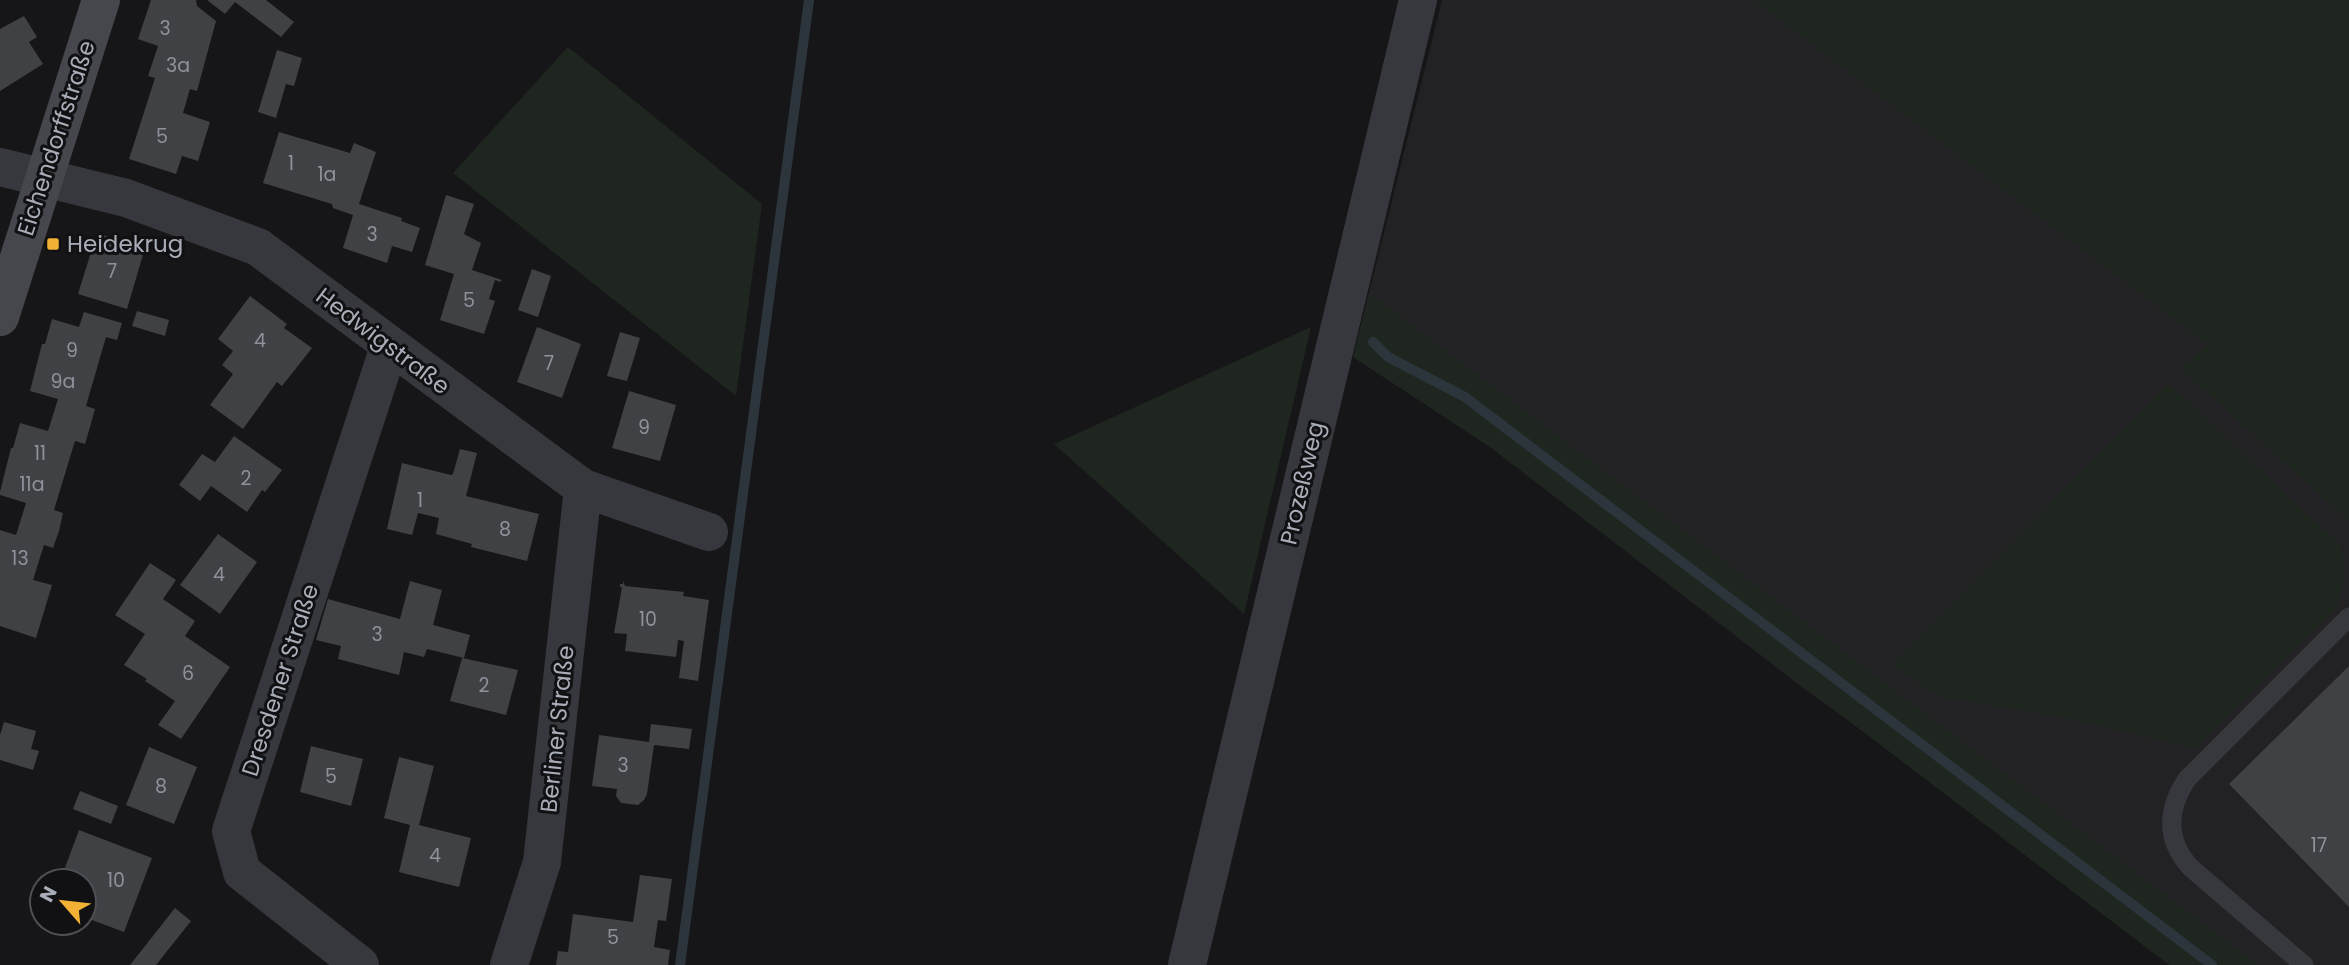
<svg xmlns="http://www.w3.org/2000/svg" width="2349" height="965" font-family="Poppins,sans-serif">
  <style>
    .built { fill: #222225 }
    .green { fill: #1e261f }
    .lines { fill: none; stroke-linecap: round; stroke-linejoin: round }
    .stream { stroke: #2c353c; stroke-width: 10 }
    .building { fill: #404145 }
    .lane { stroke: #37383d; stroke-width: 19 }
    .street { stroke: #37383d; stroke-width: 38 }
    .secondary { stroke: #45474d; stroke-width: 38 }
    .poi-dot { fill: #f2b134; stroke: #111113; stroke-width: 2.5 }
    .labels { text-anchor: middle; stroke-width: 6; stroke-linejoin: round; paint-order: stroke }
    .number-label { font-size: 19px; fill: #8e929b }
    .street-label { font-size: 23px; fill: #a8adb8; stroke: #111113 }
    .poi-label { font-size: 23px; fill: #a8adb8; stroke: #111113; text-anchor: start }
  </style>
  <rect width="100%" height="100%" fill="#161618"/>
  <path class="built" d="M1442,0H2349V965H2175L1994,826L1807,691L1490,447L1353,357Z"/>
  <path class="green" d="M1754,0H2349V521L2181,369L2207,344Z
    M568,47L762,204L736,396L453,173Z
    M1369,293L2258,965H2169L1490,447L1353,357Z
    M1311,327L1244,614L1054,444Z
    M2168,383L2341,546C2345,570 2346,587 2335,610L2195,748L2062,717L1943,697L1921,685L1893,665Z"/>
  <g class="lines">
    <path class="stream" d="M1373,342L1388,357L1465,397L2212,965
      M680,965L809,0"/>
  </g>
  <path class="building" d="M151,0H196L197,6L216,21L197,91L190,89L183,113L210,122L198,161L182,156L176,174L129,159L155,78L148,76L158,46L138,39Z
    M207,0H266L294,22L281,37L235,2L225,14Z
    M24,16L37,37L29,42L43,64L0,91V29Z
    M277,50L302,58L294,86L286,84L276,118L258,112Z
    M279,132L350,153L354,143L376,152L359,204L402,218L401,221L420,228L412,252L392,246L387,263L343,248L353,215L333,208L332,204L263,183Z
    M446,195L474,204L464,234L481,243L472,270L502,280L500,282L495,280L489,299L495,301L484,334L440,320L454,274L425,265Z
    M97,233L145,248L127,309L78,294Z
    M532,269L551,276L538,317L518,310Z
    M250,296L287,324L284,328L312,348L282,386L277,382L243,429L210,405L233,374L222,365L233,351L218,339Z
    M137,311L169,320L165,336L132,326Z
    M84,312L122,323L117,340L106,337L86,406L95,409L90,427L85,444L75,441L54,510L63,513L59,531L53,548L44,545L33,580L52,585L36,638L0,626V530L16,535L26,503L0,495V492L11,448H13L20,423L48,431L58,399L30,391L42,344H45L52,319L79,327Z
    M537,327L581,344L562,398L517,382Z
    M620,332L640,338L627,381L607,376Z
    M629,391L676,405L660,461L612,448Z
    M234,436L282,470L265,492L262,490L247,512L211,486L200,501L179,485L202,454L215,462Z
    M460,449L477,453L466,496L539,514L527,561L471,547L472,544L436,534L439,518L418,513L412,535L387,529L402,463L451,475L453,474Z
    M218,534L257,562L220,614L180,585Z
    M150,563L176,580L163,599L195,621L185,636L230,667L181,739L158,725L175,701L145,681L147,679L124,665L145,634L115,615Z
    M410,581L442,590L433,625L470,635L464,658L427,649L424,657L404,652L399,675L338,659L341,646L316,640L328,599L400,619Z
    M623,581L625,586L684,592L683,596L709,600L698,681L679,678L684,641L678,640L676,657L625,651L627,634L614,633L622,587H620V584H623Z
    M462,658L518,670L506,715L450,701Z
    M2349,666V907L2229,784Z
    M4,722L36,731L31,749L39,751L33,770L0,760V735Z
    M651,724L692,729L689,749L654,745L647,794L644,800L638,805L621,803L616,796L617,789L592,786L599,735L649,742Z
    M311,746L363,759L351,806L300,792Z
    M149,747L197,767L174,824L126,805Z
    M399,757L434,766L419,825L471,838L459,887L399,872L410,825L384,818Z
    M80,791L118,806L111,824L73,809Z
    M79,830L152,858L124,932L84,917V881H60Z
    M640,875L672,879L666,921L658,920L654,947L670,950L668,965H556L558,951L568,952L573,914L633,922Z
    M175,908L191,921L156,965H130Z"/>
  <g class="lines">
    <path class="lane" d="M2304,965L2190,867C2165,839 2167,809 2187,779L2349,617"/>
    <path class="street" d="M0,167L126,198L258,247L583,488L709,532
      M360,965L242,872L231,831L389,347
      M509,965L542,862L583,488
      M1187,965L1418,0"/>
    <path class="secondary" d="M0,317L101,0"/>
  </g>
  <rect class="poi-dot" x="46" y="237" width="14" height="14" rx="3.5"/>
  <g class="labels">
    <g class="number-label">
      <text x="165" y="35">3</text>
      <text x="178" y="72">3a</text>
      <text x="162" y="143">5</text>
      <text x="291" y="170">1</text>
      <text x="327" y="181">1a</text>
      <text x="372" y="241">3</text>
      <text x="112" y="278">7</text>
      <text x="469" y="307">5</text>
      <text x="260" y="347">4</text>
      <text x="72" y="357">9</text>
      <text x="549" y="370">7</text>
      <text x="63" y="388">9a</text>
      <text x="644" y="434">9</text>
      <text x="40" y="460">11</text>
      <text x="246" y="485">2</text>
      <text x="32" y="491">11a</text>
      <text x="420" y="507">1</text>
      <text x="505" y="536">8</text>
      <text x="20" y="565">13</text>
      <text x="219" y="581">4</text>
      <text x="648" y="626">10</text>
      <text x="377" y="641">3</text>
      <text x="188" y="680">6</text>
      <text x="484" y="692">2</text>
      <text x="623" y="772">3</text>
      <text x="331" y="783">5</text>
      <text x="161" y="793">8</text>
      <text x="2319" y="852">17</text>
      <text x="435" y="862">4</text>
      <text x="116" y="887">10</text>
      <text x="613" y="944">5</text>
    </g>
    <g class="street-label">
      <text transform="translate(56 138) rotate(-72)" y="8">Eichendorffstraße</text>
      <text transform="translate(383 341) rotate(37)" y="8">Hedwigstraße</text>
      <text transform="translate(1302 483) rotate(-77)" y="8">Prozeßweg</text>
      <text transform="translate(280 680) rotate(-72)" y="8">Dresdener Straße</text>
      <text transform="translate(557 729) rotate(-84)" y="8">Berliner Straße</text>
    </g>
    <g class="poi-label">
      <text x="67" y="252">Heidekrug</text>
    </g>
  </g>
  <g transform="translate(63 902) rotate(298)"><circle r="33" fill="#111113" stroke="#4d4f55" stroke-width="2"/>
  <path d="M0-5L12 26L0 18L-12 26Z" fill="#f2b134"/>
  <text y="-10" font-size="19" font-weight="bold" text-anchor="middle" fill="#a8adb8">N</text>
  </g>
</svg>
